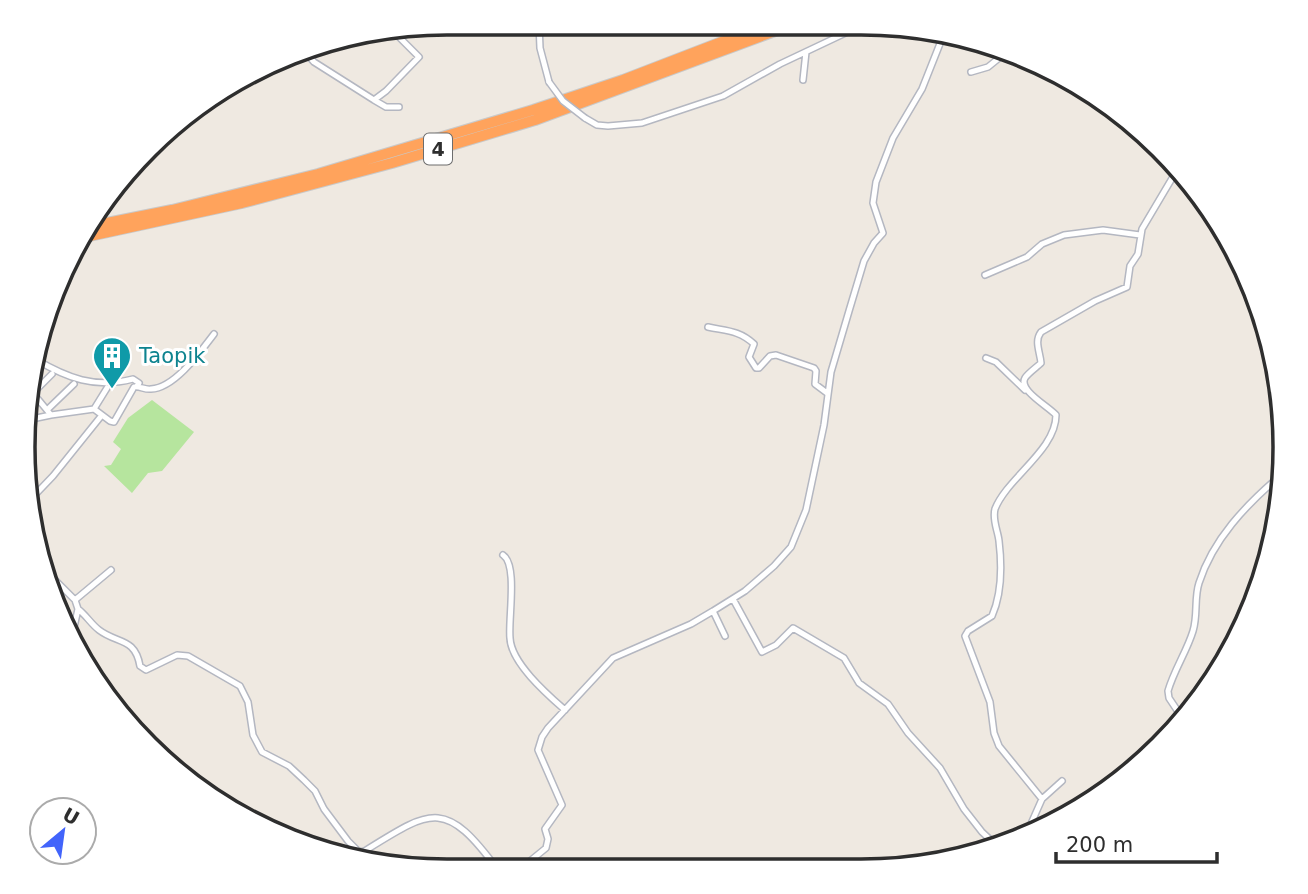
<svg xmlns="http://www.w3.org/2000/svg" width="1308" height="894" font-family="'DejaVu Sans',sans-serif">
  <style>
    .green { fill: #b6e59e }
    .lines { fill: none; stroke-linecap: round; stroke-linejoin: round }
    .street-casing { stroke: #b4b7c1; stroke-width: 8 }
    .highway-casing { stroke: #c9c9c9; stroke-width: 12 }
    .street { stroke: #fff; stroke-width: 5 }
    .highway { stroke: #ffa35c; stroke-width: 10 }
    .street-bridge-casing { stroke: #b4b7c1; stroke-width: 8; stroke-linecap: butt }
    .street-bridge { stroke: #fff; stroke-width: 5 }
    .labels { text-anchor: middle; stroke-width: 6; stroke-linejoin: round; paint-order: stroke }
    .shield { fill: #fff; stroke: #6d6d6d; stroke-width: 2 }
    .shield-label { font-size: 19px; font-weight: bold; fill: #2e2e2e }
    .culture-label { font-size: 21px; fill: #0d838f; stroke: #fff; text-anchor: start }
    .rim { fill: none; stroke: #2e2e2e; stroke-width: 3.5 }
  </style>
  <rect width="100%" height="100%" fill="#efe9e1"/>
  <path class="green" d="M152,400L194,432L162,471L148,473L132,493L104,466L111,465L121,449L113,442L128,418Z"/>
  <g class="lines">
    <defs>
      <path id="street" d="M539,24L540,48L549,82
        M304,52H310L319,46
        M306,53L314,62L374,100L386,91L419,57L392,30
        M971,72L988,67L1004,54
        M803,80L806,52
        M374,100L386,107H399
        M585,118L597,125L608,126L642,123L723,96L780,64L854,29
        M985,275L1027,257L1042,244L1064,235L1103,230L1140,235
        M708,327C726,331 739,330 754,344L749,357L756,368H759L770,356L776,355L814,368L816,371L815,384L827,393
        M986,358L996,362L1025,390
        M35,359C67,378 95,389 133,379L139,383L137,386
        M28,387L51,415L94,409L107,388
        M33,393L52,374
        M48,409L74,384
        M94,409L110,421L114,422L134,387C140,386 145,390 151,389C175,388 201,351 214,334
        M27,420L51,415
        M30,500L53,476L102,415
        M503,555C518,565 508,619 510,638C511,663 548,695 565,710
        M44,569L75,600L78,609L71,641
        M733,599L762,652L776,645L793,628L844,658L859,683L888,704L908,733L940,768L964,809L982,832L996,845
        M75,600L111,570
        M78,609C86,615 91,624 99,630C117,644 135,637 140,666L146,670L177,655L188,656L240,686L248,702L253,735L262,752L289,766L304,780L315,791L324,809L348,841L358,851L363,852C432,809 445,798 498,870
        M713,611L725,636
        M1181,716L1169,698L1168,691C1174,670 1187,651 1193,631C1198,615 1194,598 1199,583C1213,539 1246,505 1280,476
        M1042,799L999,746L994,733L990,702L965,636L968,631L992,616C1002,593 1002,566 999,541C998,531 992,520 995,509C1007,478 1056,450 1056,415C1048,406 1018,390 1025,378C1028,373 1037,367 1041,363C1040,352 1034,341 1041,332L1095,301L1127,287L1130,266L1138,254L1142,229L1177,170
        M1026,835L1042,799L1062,781
        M519,870L546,848L548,839L545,829L562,805L538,750L542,737L548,728L613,658L691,624L713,611L745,591L774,566L791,547L806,510L824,425L831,372L849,311L864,261L874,243L883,233L873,203L876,182L893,138L922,89L945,31"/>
      <path id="highway" d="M92,226L172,210L318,174L533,110L623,80L758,28
        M85,237L242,203L392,163L535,120L783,28"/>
    </defs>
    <use href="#street" class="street-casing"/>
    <use href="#highway" class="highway-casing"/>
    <use href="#street" class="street"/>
    <use href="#highway" class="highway"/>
    <defs>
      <path id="street-bridge" d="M549,82L563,101L585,118"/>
    </defs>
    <use href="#street-bridge" class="street-bridge-casing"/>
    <use href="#street-bridge" class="street-bridge"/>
  </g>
  <defs>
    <symbol id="building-pin" viewBox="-11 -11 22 30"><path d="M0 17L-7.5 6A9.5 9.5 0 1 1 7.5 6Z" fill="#0f9aa8" stroke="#fff"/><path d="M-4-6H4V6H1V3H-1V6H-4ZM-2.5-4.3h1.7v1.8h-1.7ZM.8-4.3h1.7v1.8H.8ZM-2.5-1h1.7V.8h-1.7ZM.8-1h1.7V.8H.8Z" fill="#fff"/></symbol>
  </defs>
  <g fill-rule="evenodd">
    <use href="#building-pin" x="90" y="334" width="44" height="60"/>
  </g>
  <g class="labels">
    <rect class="shield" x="424" y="133.5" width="28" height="31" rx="5"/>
    <g class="shield-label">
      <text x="438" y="156">4</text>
    </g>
    <g class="culture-label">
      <text x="139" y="363">Taopik</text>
    </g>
  </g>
  <path d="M0 0H1308V894H0ZM447 35H861A412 412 0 0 1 1273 447V447A412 412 0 0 1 861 859H447A412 412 0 0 1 35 447V447A412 412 0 0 1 447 35Z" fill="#fff" fill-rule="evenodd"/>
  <path class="rim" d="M447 35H861A412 412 0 0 1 1273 447V447A412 412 0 0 1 861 859H447A412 412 0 0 1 35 447V447A412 412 0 0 1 447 35Z"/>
  <g transform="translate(63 831) rotate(29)"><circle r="33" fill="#ffffff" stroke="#ababab" stroke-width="2"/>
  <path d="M0-5L12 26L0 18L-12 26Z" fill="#4264fb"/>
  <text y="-10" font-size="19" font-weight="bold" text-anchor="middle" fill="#2e2e2e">U</text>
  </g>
  <path d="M1056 852v10h161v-10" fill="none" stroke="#2e2e2e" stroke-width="3.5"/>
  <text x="1066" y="852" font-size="21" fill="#2e2e2e" stroke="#ffffff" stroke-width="5" paint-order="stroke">200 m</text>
</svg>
